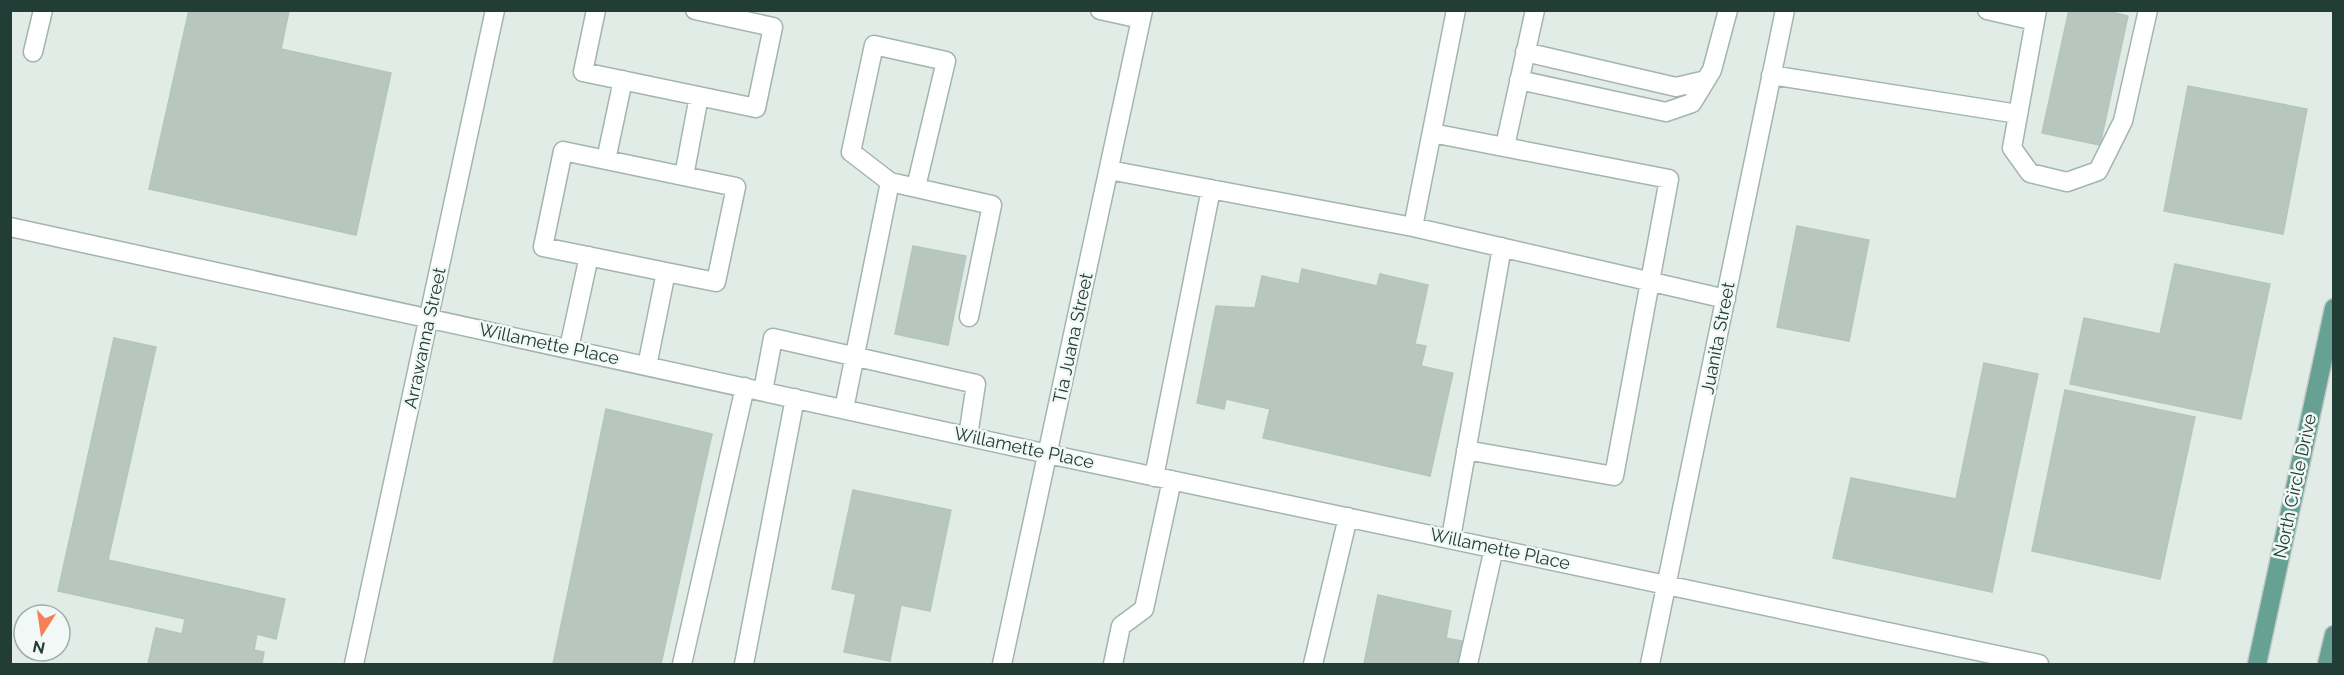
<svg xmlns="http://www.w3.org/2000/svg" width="2344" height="675" font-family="Raleway,sans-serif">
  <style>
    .building { fill: #b7c7c0; stroke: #b4c5be; stroke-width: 1.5 }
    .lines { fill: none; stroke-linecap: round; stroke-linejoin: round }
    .minor-casing { stroke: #a4b4ae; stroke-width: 21 }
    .major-casing { stroke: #c1c9c7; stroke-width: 21 }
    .minor { stroke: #fff; stroke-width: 18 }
    .major { stroke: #66a193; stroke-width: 18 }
    .labels { text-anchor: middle; stroke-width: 5; stroke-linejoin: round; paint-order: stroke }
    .street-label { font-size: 18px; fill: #213d36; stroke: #f2f8f5 }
  </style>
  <rect width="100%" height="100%" fill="#e1ece7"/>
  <path class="building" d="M189,10L289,11L281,49L391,73L356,235L149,189Z
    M2069,10H2104L2128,16L2100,145L2042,133Z
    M2188,86L2307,109L2283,234L2164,211Z
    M1797,226L1869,240L1849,341L1777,327Z
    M913,246L966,256L948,345L895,334Z
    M2175,264L2270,284L2241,419L2070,384L2084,318L2160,334Z
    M1302,269L1377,286L1380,274L1428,285L1415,344L1426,346L1421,366L1453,373L1430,476L1263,438L1270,409L1226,399L1224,409L1197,403L1216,306L1255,308L1262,276L1299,284Z
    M114,338L156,347L108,560L285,599L276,639L257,634L254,650L264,652L262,664H148L156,628L182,634L185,619L58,591Z
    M1984,363L2038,374L1992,592L1833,558L1851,478L1956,499Z
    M2065,390L2195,417L2160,579L2032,551Z
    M606,409L712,434L661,664H553Z
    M853,490L951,510L930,611L901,605L890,661L844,652L856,594L832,589Z
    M1378,595L1451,611L1446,638L1462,641L1457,664H1364Z"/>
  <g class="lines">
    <defs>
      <path id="minor" d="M596,10L583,72L756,108L773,27L695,10
        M1100,10L1141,19
        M1987,10L2035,21
        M2037,10L2012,148L2030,173L2067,182L2098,171L2123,121L2148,10
        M33,52L43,10
        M1525,52L1676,87L1706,80
        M1771,75L2018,114
        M1519,80L1666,112L1692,103L1706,80L1712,70L1728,10
        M1432,133L1669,179L1614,476L1466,450
        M1505,146L1535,10
        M606,160L623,80
        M1109,170L1413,227L1726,299
        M684,176L699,96
        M890,182L851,152L874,45L946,61L916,187
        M10,227L1048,454L2039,664
        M1413,227L1456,10
        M569,348L589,256
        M647,366L666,272L716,282L736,187L563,151L543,247L666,272
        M763,391L773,338L976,384L968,436
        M844,409L890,182L992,205L969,317
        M1154,477L1211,189
        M1451,538L1502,247
        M354,664L495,10
        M682,664L745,387
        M744,664L795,398
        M1002,664L1143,10
        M1113,664L1121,626L1144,609L1172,480
        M1313,664L1348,517
        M1468,664L1494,548
        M1650,664L1785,10"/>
      <path id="major" d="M2257,664L2334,308
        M2327,664L2334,635"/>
    </defs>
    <use href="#minor" class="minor-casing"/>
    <use href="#major" class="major-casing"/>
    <use href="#minor" class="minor"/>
    <use href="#major" class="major"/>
  </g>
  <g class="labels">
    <g class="street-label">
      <text transform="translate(425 338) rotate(-78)" y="6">Arrawanna Street</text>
      <text transform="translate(1073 338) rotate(-78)" y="6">Tia Juana Street</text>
      <text transform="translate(1718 338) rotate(-79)" y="6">Juanita Street</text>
      <text transform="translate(549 344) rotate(12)" y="6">Willamette Place</text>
      <text transform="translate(1024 448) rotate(12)" y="6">Willamette Place</text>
      <text transform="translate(2295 486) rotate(-78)" y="6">North Circle Drive</text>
      <text transform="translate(1500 549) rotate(12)" y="6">Willamette Place</text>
    </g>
  </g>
  <rect width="2344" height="675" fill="none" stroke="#213d36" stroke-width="24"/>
  <g transform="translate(42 633) rotate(192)"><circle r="28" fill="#f2f8f5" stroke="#9eada9" stroke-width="1.5"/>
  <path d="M0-4.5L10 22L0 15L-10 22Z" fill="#f28059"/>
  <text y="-9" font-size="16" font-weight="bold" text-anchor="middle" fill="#213d36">N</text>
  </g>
</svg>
